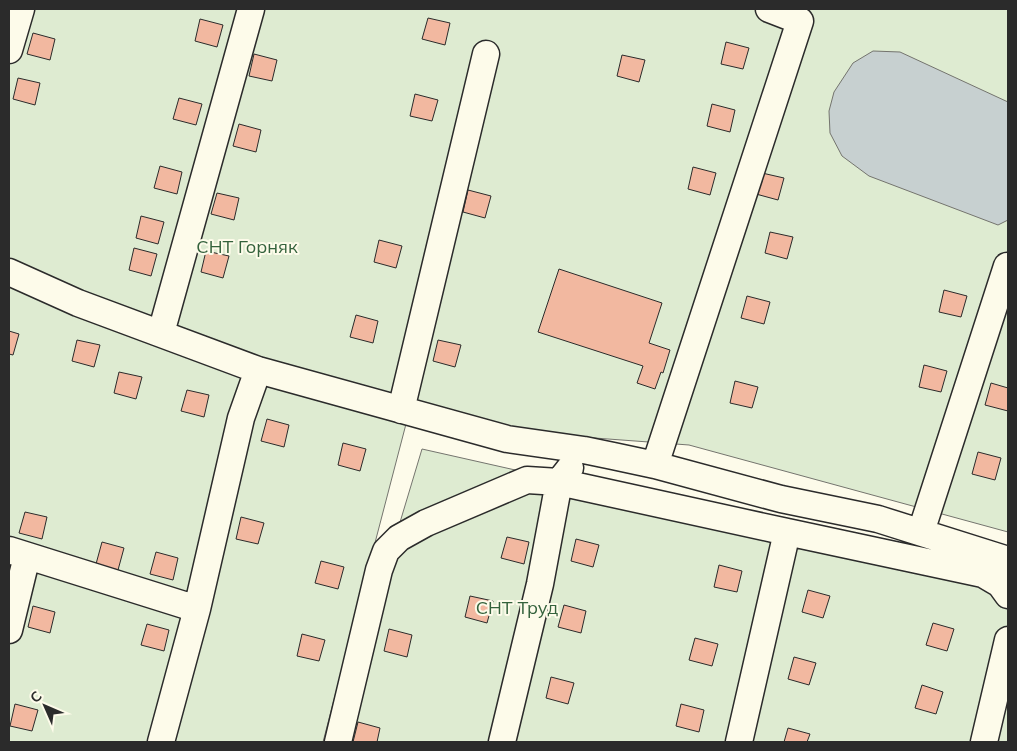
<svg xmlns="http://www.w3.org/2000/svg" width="1017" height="751" font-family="Mulish,sans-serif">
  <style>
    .green { fill: #deebd1; stroke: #74746e }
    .water { fill: #c7d0d0; stroke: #74746e }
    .building { fill: #f2b8a0; stroke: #2b2b2b }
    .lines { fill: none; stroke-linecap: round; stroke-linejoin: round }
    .minor-casing { stroke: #2b2b2b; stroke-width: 29 }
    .minor { stroke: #fdfbea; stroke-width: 26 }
    .labels { text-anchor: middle; stroke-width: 4; stroke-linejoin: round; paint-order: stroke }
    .park-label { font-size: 18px; fill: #34623c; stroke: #fdfbea }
  </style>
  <rect width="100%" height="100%" fill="#fdfbea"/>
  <path class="green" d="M9,9H1008V532L689,445L406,424L323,742H9Z
    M422,449L1008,581V742H334Z"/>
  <path class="water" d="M873,51L900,52L1008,102V220L998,225L869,176L842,156L830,133L829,111L834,92L853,63Z"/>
  <path class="building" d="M428,18L450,23L445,45L422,39Z
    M200,19L223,25L217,47L195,41Z
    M33,33L55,39L50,60L27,54Z
    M726,42L749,48L743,69L721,64Z
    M254,54L277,60L272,81L249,76Z
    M622,55L645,60L639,82L617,76Z
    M18,78L40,83L35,105L13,99Z
    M415,94L438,100L432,121L410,116Z
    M179,98L202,104L196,125L173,119Z
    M712,104L735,110L730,132L707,126Z
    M239,124L261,130L256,152L233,146Z
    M160,166L182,172L177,194L154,188Z
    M693,167L716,173L710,195L688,189Z
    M762,173L784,178L778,200L756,194Z
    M468,190L491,196L485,218L463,212Z
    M217,193L239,198L234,220L211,214Z
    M141,216L164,222L158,244L136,238Z
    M770,232L793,237L787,259L765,253Z
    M379,240L402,246L396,268L374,262Z
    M134,248L157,254L151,276L129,270Z
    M206,251L229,256L223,278L201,272Z
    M559,269L662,303L649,343L670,350L663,373L661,372L655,389L637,383L643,366L538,332Z
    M944,290L967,296L961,317L939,312Z
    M747,296L770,302L764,324L741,318Z
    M356,315L378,321L373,343L350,337Z
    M9,331L19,334L13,355L9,354Z
    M77,340L100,345L94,367L72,361Z
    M438,340L461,345L455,367L433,361Z
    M924,365L947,371L941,392L919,387Z
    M119,372L142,377L136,399L114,393Z
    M735,381L758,387L752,408L730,403Z
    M991,383L1008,388V411L985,405Z
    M187,390L209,395L204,417L181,411Z
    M267,419L289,425L284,447L261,441Z
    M343,443L366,449L360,471L338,465Z
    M978,452L1001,458L995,480L972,474Z
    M25,512L47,517L42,539L19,533Z
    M241,517L264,523L258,544L236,539Z
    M507,537L529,542L524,564L501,558Z
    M576,539L599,545L593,567L571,561Z
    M102,542L124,548L118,570L96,564Z
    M156,552L178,558L173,580L150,574Z
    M321,561L344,567L338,589L315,583Z
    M719,565L742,571L737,592L714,587Z
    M808,590L830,596L823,618L802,612Z
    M470,596L493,601L487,623L465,617Z
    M564,605L586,611L581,633L558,627Z
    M33,606L55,612L50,633L28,627Z
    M933,623L954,629L947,651L926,645Z
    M147,624L169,630L164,651L141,645Z
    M389,629L412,635L407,657L384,651Z
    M302,634L325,640L319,661L297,656Z
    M695,638L718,644L712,666L689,660Z
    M794,657L816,663L809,685L788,679Z
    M551,677L574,683L568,704L546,698Z
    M922,685L943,692L936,714L915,708Z
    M15,704L38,710L32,731L10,726Z
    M681,704L704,710L699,732L676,726Z
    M358,722L380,728L377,742H353Z
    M788,728L810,734L807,742H784Z"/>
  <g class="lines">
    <defs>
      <path id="minor" d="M9,50L21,9
        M9,272L78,303L258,370L507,439L584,450L613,456L655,465L781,499L878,519L1008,560
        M161,333L251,9
        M401,410L486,54
        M655,465L800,21L769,9
        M921,532L1007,266
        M9,550L197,609
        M9,630L27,556
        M161,742L197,609L241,418L258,370
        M338,742L379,570L386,551L399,538L426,523L527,480L559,482L787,532L983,574L1000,584L1008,595
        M502,742L540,584L559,482L570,468
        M739,742L787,532
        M984,742L1008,640"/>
    </defs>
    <use href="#minor" class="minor-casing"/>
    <use href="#minor" class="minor"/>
  </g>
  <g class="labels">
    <g class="park-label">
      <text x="247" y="253">СНТ Горняк</text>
      <text x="517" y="614">СНТ Труд</text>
    </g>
  </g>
  <rect width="1017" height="751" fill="none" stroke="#2b2b2b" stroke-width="20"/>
  <g transform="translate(45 706) rotate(315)" stroke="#fdfbea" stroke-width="4" paint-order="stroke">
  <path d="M0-4L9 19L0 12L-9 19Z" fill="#2b2b2b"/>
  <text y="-8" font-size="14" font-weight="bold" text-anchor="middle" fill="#2b2b2b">С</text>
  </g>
</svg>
